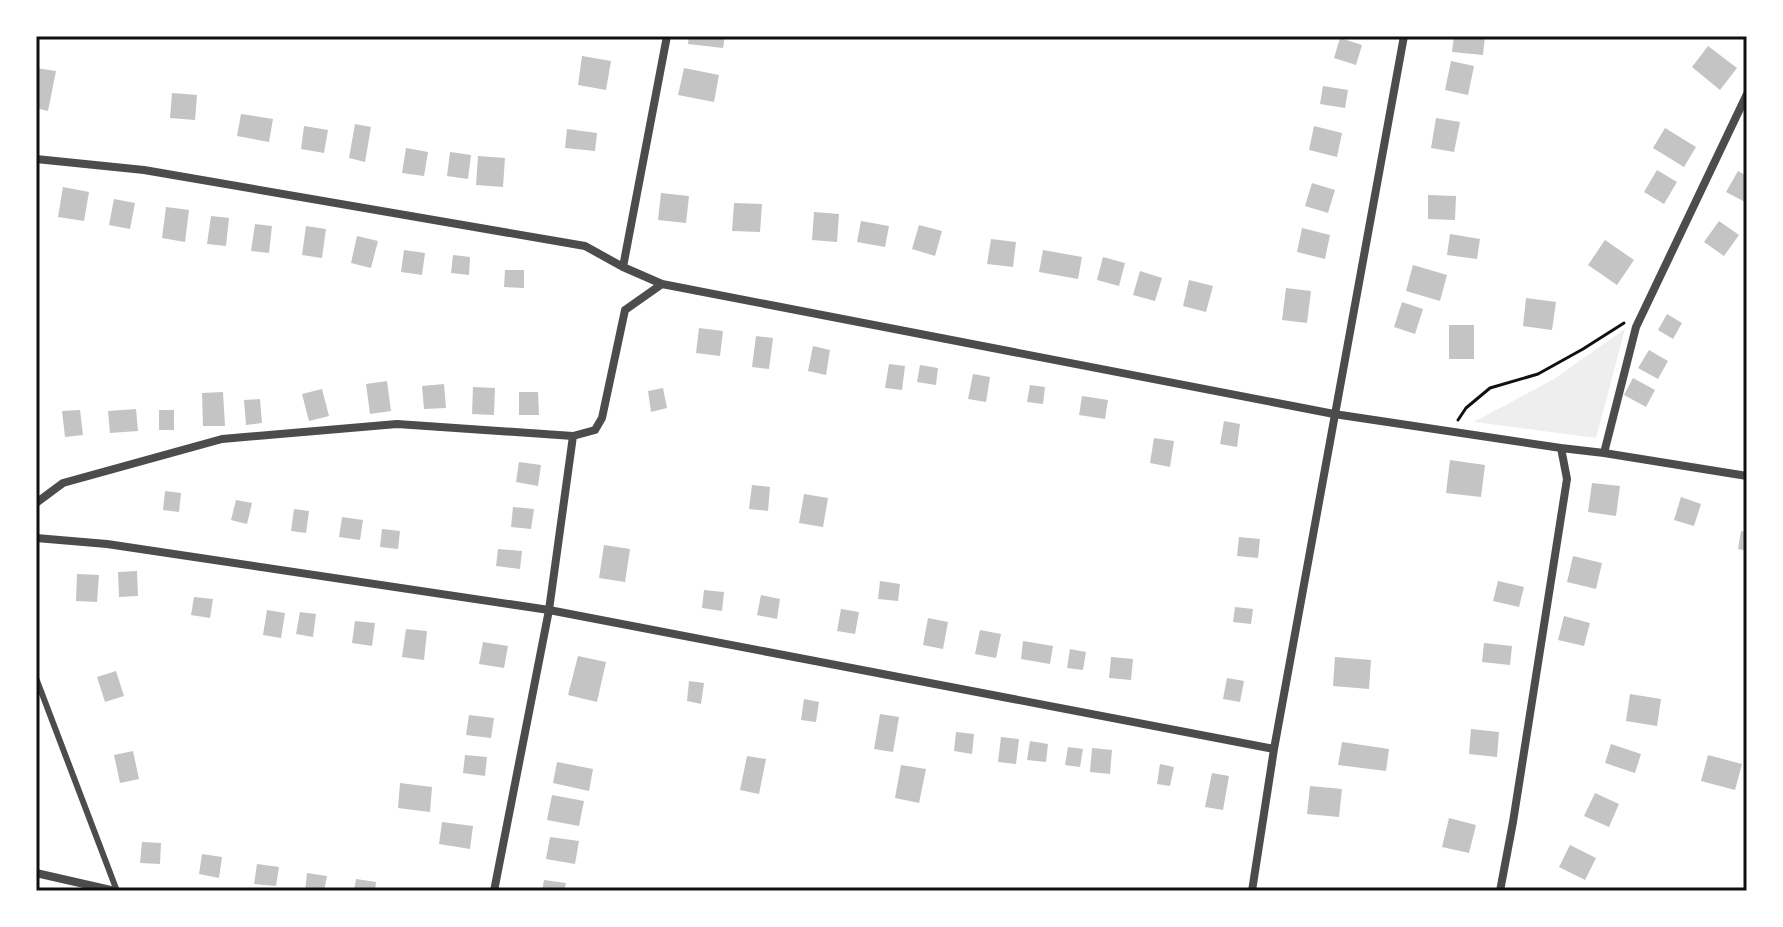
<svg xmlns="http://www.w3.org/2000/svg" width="1783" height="927" font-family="'Fira Sans Condensed',sans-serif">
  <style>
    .green { fill: #eee }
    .building { fill: #c4c4c4 }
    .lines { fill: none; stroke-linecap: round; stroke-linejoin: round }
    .path { stroke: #111; stroke-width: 3 }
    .service { stroke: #4c4c4c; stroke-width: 6 }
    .minor { stroke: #4c4c4c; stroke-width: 8 }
    .neatline { fill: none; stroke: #111; stroke-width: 3 }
  </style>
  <rect width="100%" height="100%" fill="#fff"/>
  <path class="green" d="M1625,329L1596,438L1474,422L1554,379Z"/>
  <path class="building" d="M689,36H725L723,48L688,44Z
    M1454,36H1485L1483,55L1452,52Z
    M1340,38L1362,45L1356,65L1334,58Z
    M1708,46L1737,68L1720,90L1692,67Z
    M582,56L611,61L606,90L578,85Z
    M1451,61L1474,66L1468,95L1445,90Z
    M36,68L56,71L48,111L36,108Z
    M684,68L719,75L714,102L678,95Z
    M1323,86L1348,90L1345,108L1320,104Z
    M172,93L197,95L195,120L170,118Z
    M241,114L273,119L269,142L237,136Z
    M1436,118L1460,122L1454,152L1431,148Z
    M355,124L371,127L365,162L349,158Z
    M304,126L328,130L324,153L301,149Z
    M1314,126L1342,133L1337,157L1309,150Z
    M1665,128L1696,147L1684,167L1653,148Z
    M567,129L597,133L595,151L565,148Z
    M406,148L428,152L424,176L402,173Z
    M450,152L471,155L468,179L447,176Z
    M478,156L505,158L503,187L476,185Z
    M1657,170L1677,182L1664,204L1644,192Z
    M1738,171L1747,176V203L1726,192Z
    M1312,183L1335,190L1328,213L1305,206Z
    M63,187L89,192L84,221L58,217Z
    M661,193L689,196L686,223L658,220Z
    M1428,195L1456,196L1455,220L1428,219Z
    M114,199L135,203L130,229L109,225Z
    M734,203L762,204L760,232L732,231Z
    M166,207L189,210L185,242L162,238Z
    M814,212L839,214L837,242L812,240Z
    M211,216L229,218L226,246L207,244Z
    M861,221L889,226L885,247L857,242Z
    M1719,221L1739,235L1724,256L1704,242Z
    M255,224L272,226L269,253L251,251Z
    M919,225L942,231L935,256L912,249Z
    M306,226L326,229L322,258L302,255Z
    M1302,228L1330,235L1325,259L1297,252Z
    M1450,234L1480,239L1477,259L1447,255Z
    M357,236L378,241L371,268L351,263Z
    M991,239L1016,242L1013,267L987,264Z
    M1605,240L1634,260L1617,285L1588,265Z
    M404,250L425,253L422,275L401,272Z
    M1043,250L1082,257L1078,279L1039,272Z
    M453,255L470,257L469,275L451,273Z
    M1103,257L1125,263L1119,286L1097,280Z
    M1413,265L1447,275L1440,301L1406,291Z
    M505,270H524V288L504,287Z
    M1140,271L1162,278L1155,301L1133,295Z
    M1189,280L1213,286L1206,312L1183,306Z
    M1286,288L1311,291L1307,323L1282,320Z
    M1526,298L1556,302L1552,330L1523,326Z
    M1402,302L1423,309L1415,334L1394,327Z
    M1667,314L1682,323L1673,339L1658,330Z
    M1449,325H1474V359H1449Z
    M699,328L723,331L720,356L696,353Z
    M756,336L773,338L769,369L752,367Z
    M813,346L830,350L826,375L808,371Z
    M1649,350L1668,361L1658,379L1638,368Z
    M889,364L905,366L902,390L885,388Z
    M920,365L938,368L936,385L917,382Z
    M973,374L990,377L986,402L968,399Z
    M1633,378L1655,390L1646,407L1624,395Z
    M387,381L391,411L370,414L366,384Z
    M444,384L446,408L424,409L422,386Z
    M1030,385L1045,387L1043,404L1027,402Z
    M473,387L495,388L494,415L472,414Z
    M663,388L667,408L651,412L648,391Z
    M322,389L329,416L309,421L302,394Z
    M223,392L225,426H203L202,393Z
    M519,392H538L539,415H519Z
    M1082,396L1108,400L1105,419L1079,415Z
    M260,399L262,423L246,425L244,400Z
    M136,409L138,431L110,433L108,411Z
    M80,410L83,435L65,437L62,411Z
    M159,410H174V430H159Z
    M1224,421L1240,424L1237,447L1220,444Z
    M1154,438L1174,441L1170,467L1150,463Z
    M1450,460L1485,465L1481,497L1446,493Z
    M519,462L541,465L538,486L516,482Z
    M1592,483L1620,486L1616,516L1588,512Z
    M752,485L770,487L768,511L749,509Z
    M165,491L181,493L179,512L163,510Z
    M804,494L828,498L823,527L799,523Z
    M1681,497L1701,504L1694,526L1674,520Z
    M236,500L252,503L247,524L231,520Z
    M513,507L534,509L531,529L511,527Z
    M294,509L309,511L306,533L291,531Z
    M342,517L363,520L360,540L339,537Z
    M382,529L400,531L398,549L380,547Z
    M1741,531L1747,532V551L1738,549Z
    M1239,537L1260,539L1258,558L1237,556Z
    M604,545L630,549L625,582L599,578Z
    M498,549L522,551L520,569L496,566Z
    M1573,556L1602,563L1596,589L1567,582Z
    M137,571L138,596L119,597L118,572Z
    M77,574L99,575L97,602L76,601Z
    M880,581L900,584L898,601L878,599Z
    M1498,581L1524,587L1519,607L1493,601Z
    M704,590L724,592L722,611L702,608Z
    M761,595L780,599L777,619L757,615Z
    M194,597L213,599L210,618L191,615Z
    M1235,607L1253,609L1251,624L1233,622Z
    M841,609L859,612L855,634L837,631Z
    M267,610L285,613L281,638L263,635Z
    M300,612L316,614L313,637L296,634Z
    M1564,616L1590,623L1584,646L1558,640Z
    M928,618L948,622L943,649L923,645Z
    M355,621L375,623L372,646L352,643Z
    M406,629L427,631L424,660L402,657Z
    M980,630L1001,634L996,658L975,654Z
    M1023,641L1053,646L1050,664L1021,659Z
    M483,642L508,646L504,668L479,664Z
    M1484,643L1512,646L1510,665L1482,662Z
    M1070,649L1086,652L1083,670L1067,668Z
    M578,656L606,662L597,702L568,695Z
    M1111,657L1133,659L1131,680L1109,678Z
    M1335,657L1371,660L1369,689L1333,686Z
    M116,671L124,696L105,702L97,677Z
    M1227,678L1244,681L1240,702L1223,699Z
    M689,681L704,683L701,704L687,701Z
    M1630,694L1661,699L1657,726L1626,721Z
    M804,699L819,702L816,722L801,720Z
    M880,714L899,717L893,752L874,749Z
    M469,715L494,718L491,738L466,735Z
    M1471,729L1499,732L1497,757L1469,754Z
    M956,732L974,734L972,754L954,751Z
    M1001,737L1019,739L1016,764L998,762Z
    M1030,741L1048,744L1046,762L1027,760Z
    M1342,742L1389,749L1386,771L1338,765Z
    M1611,744L1641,754L1635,773L1605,763Z
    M1068,747L1083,749L1080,767L1065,765Z
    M1092,748L1112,750L1110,774L1090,772Z
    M133,751L139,779L120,783L114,755Z
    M465,755L487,757L485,776L463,773Z
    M1708,755L1742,764L1735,790L1701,781Z
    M747,756L766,759L759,794L740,790Z
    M557,762L593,769L589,791L553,783Z
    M1160,764L1174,767L1170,786L1157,784Z
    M901,765L926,769L919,803L895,798Z
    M1212,773L1229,776L1223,810L1205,807Z
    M400,783L432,787L430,812L398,808Z
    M1310,786L1342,789L1339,817L1307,814Z
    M1595,793L1619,804L1609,827L1584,816Z
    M552,795L584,801L579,826L547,820Z
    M1449,818L1476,825L1469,853L1442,847Z
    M442,822L473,826L470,849L439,844Z
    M550,837L579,841L575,864L546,859Z
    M142,842L161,843L160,864L140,863Z
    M1570,845L1596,858L1585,880L1559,867Z
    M202,854L222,857L219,878L199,874Z
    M257,864L279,867L276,886L254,884Z
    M307,873L327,876L324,891H305Z
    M356,879L376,882L375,891H354Z
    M544,880L566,883L564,891H542Z"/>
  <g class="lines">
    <path class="path" d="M1458,420L1466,408L1490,388L1538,374L1583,349L1624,323"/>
    <path class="service" d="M36,678L117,891"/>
    <path class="minor" d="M36,159L144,170L585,246L623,267L662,284L1334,414L1561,448L1604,453L1747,476
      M623,267L667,36
      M1604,453L1636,327L1747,94
      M36,503L63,483L222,439L397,424L573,436
      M36,538L107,544L549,610L1274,749
      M36,873L115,891
      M494,891L549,610L573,436L595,430L602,418L625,310L662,284
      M1252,891L1274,749L1404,36
      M1500,891L1513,822L1567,479L1561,448"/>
  </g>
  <rect width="1783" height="927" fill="none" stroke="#ffffff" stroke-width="76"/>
  <rect x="38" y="38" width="1707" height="851" class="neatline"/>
</svg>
